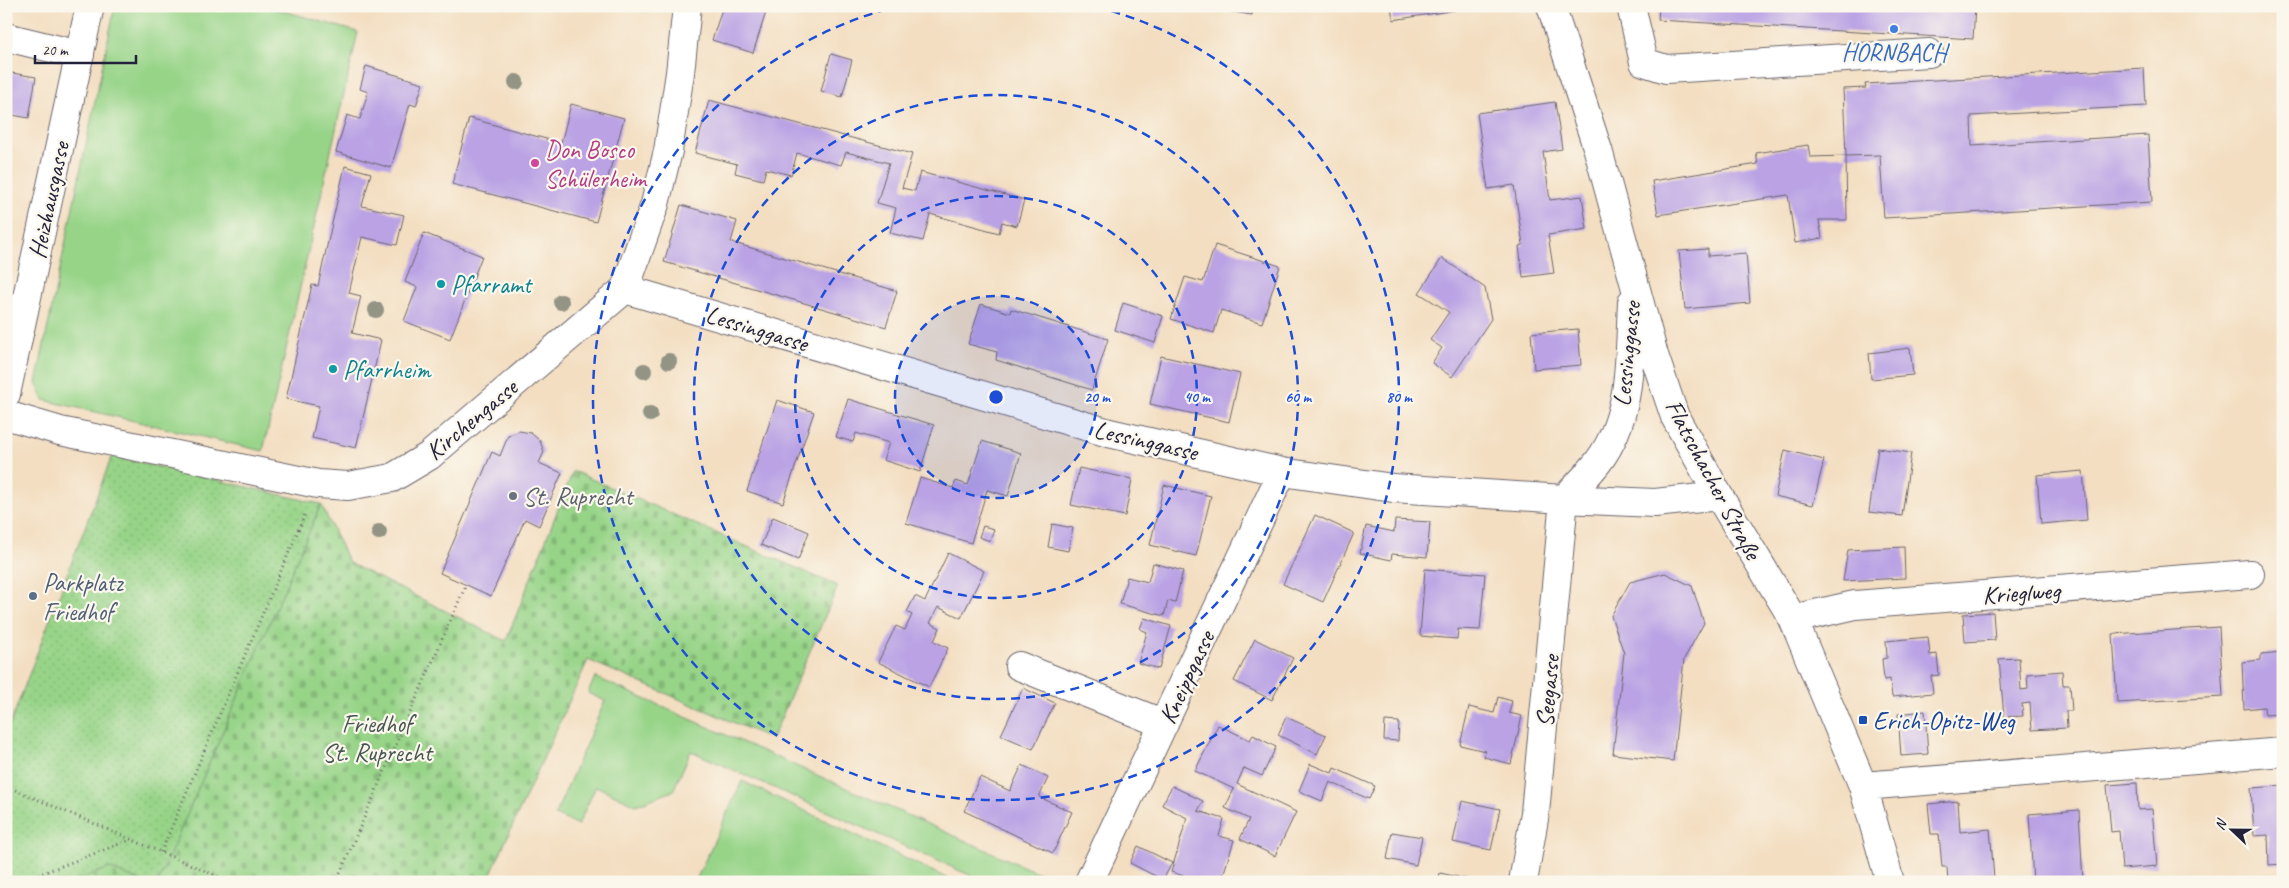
<svg xmlns="http://www.w3.org/2000/svg" width="2289" height="888" font-family="Caveat,sans-serif">
  <style>
    .grass { fill: url(#grass-dots); stroke: #5c7b62 }
    .cemetery { fill: url(#cemetery-stones); stroke: #5c7b62 }
    .pitch { fill: #97d488; stroke: #5c7b62 }
    .building { fill: #baa2e4 }
    .lines { fill: none; stroke-linecap: round; stroke-linejoin: round }
    .minor-casing { stroke: #6b646a; stroke-width: 30 }
    .path { stroke: #6b646a; stroke-width: 3; stroke-dasharray: 1 4; stroke-linecap: butt }
    .minor { stroke: #fff; stroke-width: 28 }
    .tree { fill: #939484 }
    .ring { fill: none; stroke: #1d4ed8; stroke-width: 2.5; stroke-dasharray: 9 6 }
    .shop-dot { fill: #3f7fe0; stroke: #fbf7ec; stroke-width: 2 }
    .hotel-dot { fill: #d1479c; stroke: #fbf7ec; stroke-width: 2 }
    .culture-dot { fill: #0f9aa8; stroke: #fbf7ec; stroke-width: 2 }
    .worship-dot { fill: #6b7280; stroke: #fbf7ec; stroke-width: 2 }
    .service-dot { fill: #5c6f8a; stroke: #fbf7ec; stroke-width: 2 }
    .transit-dot { fill: #1a4fb4; stroke: #fbf7ec; stroke-width: 2 }
    .labels { text-anchor: middle; stroke-width: 4.5; stroke-linejoin: round; paint-order: stroke }
    .shop-label { font-size: 25px; fill: #366cbe; stroke: #fbf7ec }
    .hotel-label { font-size: 25px; fill: #b23c85; stroke: #fbf7ec; text-anchor: start }
    .street-label { font-size: 25px; fill: #22223b; stroke: #fbf7ec }
    .culture-label { font-size: 25px; fill: #0d838f; stroke: #fbf7ec; text-anchor: start }
    .worship-label { font-size: 25px; fill: #5b616d; stroke: #fbf7ec; text-anchor: start }
    .service-label { font-size: 25px; fill: #4e5e75; stroke: #fbf7ec; text-anchor: start }
    .transit-label { font-size: 25px; fill: #164399; stroke: #fbf7ec; text-anchor: start }
    .park-label { font-size: 25px; fill: #455752; stroke: #fbf7ec }
    .centre { fill: #1d4ed8; stroke: #fbf7ec; stroke-width: 2.5 }
    .ring-label { font-size: 15px; text-anchor: middle; font-weight: bold; fill: #1d4ed8; stroke: #fbf7ec; stroke-width: 4.5; stroke-linejoin: round; paint-order: stroke }
  </style>
  <defs>
    <pattern id="grass-dots" width="8" height="8" patternUnits="userSpaceOnUse" patternTransform="scale(1.25)"><rect width="8" height="8" fill="#97d488"/><path d="M2 2h.1M6 6h.1" fill="none" stroke="#82b676" stroke-width="1.8" stroke-linecap="round"/></pattern>
    <pattern id="cemetery-stones" width="16" height="16" patternUnits="userSpaceOnUse" patternTransform="scale(1.25)"><rect width="16" height="16" fill="#97d488"/><path d="M2 7V4a2 2 0 0 1 4 0v3zM10 15v-3a2 2 0 0 1 4 0v3z" fill="#82b676"/></pattern>
  </defs>
  <rect width="100%" height="100%" fill="#fbf7ec"/>
  <filter id="ink" filterUnits="userSpaceOnUse"><feTurbulence type="fractalNoise" baseFrequency=".02" numOctaves="2"/><feDisplacementMap in="SourceGraphic" scale="10" xChannelSelector="R" yChannelSelector="G"/><feConvolveMatrix kernelMatrix="1 2 1 2 8 2 1 2 1" color-interpolation-filters="sRGB"/></filter>
  <filter id="wash" filterUnits="userSpaceOnUse"><feTurbulence type="fractalNoise" baseFrequency=".0096" numOctaves="4" result="noise"/><feDisplacementMap in="SourceGraphic" scale="20" xChannelSelector="R" yChannelSelector="G"/><feGaussianBlur stdDeviation="1.12" result="paint"/><feColorMatrix in="noise" values="0 0 0 0 0 0 0 0 0 0 0 0 0 0 0 0 0 1.4 0 .05"/><feComposite in="paint" operator="in"/></filter>
  <g filter="url(#wash)">
    <rect width="100%" height="100%" fill="#f3dec1"/>
    <path class="grass" d="M112,456L321,504L210,767L159,882H6V735Z"/>
    <path class="cemetery" d="M573,471L838,586L772,739L588,660L487,882H158L321,504L349,563L506,641Z
      M109,868L142,882H72Z"/>
    <path class="pitch" d="M115,6H266L358,32L263,451L44,400L36,383Z
      M595,677L1043,875L1040,882H985L691,751L673,791L636,805L596,786L578,825L555,815L605,701L588,693Z
      M742,781L955,882H695Z"/>
    <g id="blocks">
      <path class="building" d="M723,6H768L753,53L712,40Z
        M829,6H862V11Z
        M1144,6H1156L1155,10L1144,8Z
        M1197,6H1253L1252,15Z
        M1391,6H1456V10L1393,20Z
        M1659,6H1975L1973,39L1658,20Z
        M831,54L852,60L842,97L821,91Z
        M366,66L423,83L416,106L410,104L391,168L336,152L347,115L360,119L368,92L360,89Z
        M2144,68L2146,106L1971,116L1972,146L2148,135L2152,202L1884,218L1880,155L1846,156L1847,220H1819L1822,238L1795,243L1788,195L1658,215L1652,181L1758,164L1756,153L1808,145L1810,157L1846,156L1843,89L1866,88L1865,84Z
        M6,72L36,77L29,118L6,114Z
        M709,100L912,154L902,188L915,191L920,172L1024,200L1017,226L1002,222L999,233L930,214L923,241L890,233L896,208L877,203L889,163L846,152L841,165L797,153L791,175L766,169L763,180L735,173L737,164L695,153Z
        M1555,102L1562,149L1543,152L1550,200L1582,196L1587,229L1548,235L1554,273L1523,277L1519,246L1523,245L1514,185L1488,189L1477,113Z
        M571,104L624,118L596,222L452,184L469,118L561,143Z
        M345,166L371,173L362,206L404,215L397,245L362,237L349,293L361,296L352,333L381,340L356,448L312,438L319,406L286,399L312,285L318,286Z
        M681,205L737,221L731,242L897,291L886,327L664,262Z
        M424,233L482,256L450,339L404,321L417,287L405,282Z
        M1215,245L1280,266L1262,323L1221,310L1214,333L1171,319L1185,277L1203,282Z
        M1708,249V256L1746,253L1750,303L1685,309L1679,251Z
        M1442,258L1485,288L1491,319L1452,377L1432,363L1442,348L1430,340L1449,312L1419,293Z
        M1123,303L1163,316L1155,343L1115,330Z
        M981,304L1010,313L1011,309L1108,339L1092,390L996,360L997,352L968,344Z
        M1578,329L1581,365L1534,369L1531,333Z
        M1910,348L1913,375L1871,379L1869,353Z
        M1161,356L1240,374L1229,422L1150,404Z
        M848,399L934,425L920,472L883,460L889,443L856,433L853,442L836,437Z
        M777,400L814,412L783,503L747,491Z
        M519,431L531,433L540,441L544,452L539,463L562,473L539,526L525,519L491,596L440,573L492,452L500,456L508,436Z
        M982,441L1021,453L1008,496L987,490L971,543L906,523L920,478L953,488L956,481L968,485Z
        M1878,448L1911,453L1902,516L1869,512Z
        M1785,450L1824,460L1813,505L1775,496Z
        M1079,468L1132,479L1125,516L1071,505Z
        M2083,471L2087,520L2041,524L2037,475Z
        M1164,485L1211,496L1196,556L1150,545Z
        M1315,515L1354,533L1323,602L1283,584Z
        M773,517L809,532L798,560L761,545Z
        M1395,520L1430,522L1427,557L1392,554L1391,560L1360,553L1366,526L1394,532Z
        M1052,524L1073,528L1068,551L1048,547Z
        M983,526L994,529L990,541L979,537Z
        M1904,547L1905,578L1843,581L1848,550Z
        M948,553L984,571L961,618L938,607L930,623L940,628L934,641L948,648L929,687L878,662L896,626L905,630L912,615L907,612L915,596L925,601Z
        M1153,563L1183,571L1175,603L1168,601L1164,616L1120,604L1127,577L1148,582Z
        M1425,569L1485,574L1480,630L1458,629L1457,639L1420,636Z
        M1665,573L1692,586L1704,623L1684,659L1673,761L1613,754L1624,653L1611,616L1630,582Z
        M1993,612L1995,640L1965,642L1963,614Z
        M1144,618L1171,626L1159,669L1138,663L1147,632L1140,629Z
        M2219,627L2223,697L2117,703L2113,634Z
        M1928,637L1930,655L1937,654L1939,675L1931,676L1933,693L1892,697L1890,679L1884,680L1882,659L1887,658L1886,641Z
        M1255,639L1293,658L1272,700L1234,681Z
        M2283,652V714L2265,715L2264,707L2244,709L2242,662L2261,660V654Z
        M2019,658L2021,690L2028,689L2027,674L2062,671L2063,685H2070L2072,711H2066L2067,728L2032,730L2030,703L2022,704L2023,716L2004,717L1999,659Z
        M1023,688L1055,703L1033,749L1001,735Z
        M1498,697L1512,701L1509,713L1522,716L1511,764L1484,757L1485,751L1460,745L1469,707L1494,713Z
        M1925,711L1928,754L1901,756L1898,714Z
        M1286,717L1326,735L1317,754L1278,735Z
        M1385,721L1399,722L1398,741L1384,740Z
        M1218,725L1250,740L1253,735L1276,747L1262,776L1244,768L1237,784L1296,812L1275,856L1240,839L1249,819L1225,808L1234,789L1195,771Z
        M1310,764L1332,773L1334,768L1375,786L1369,799L1330,782L1322,801L1299,791Z
        M1022,765L1048,778L1039,797L1072,812L1053,853L964,811L980,777L1010,791Z
        M2137,783L2138,810L2152,809L2157,866L2122,869L2119,831L2111,832L2107,785Z
        M1172,786L1203,801L1198,811L1224,819L1219,836L1234,840L1221,882H1203L1171,872L1187,818L1162,805Z
        M2283,786V864L2269,865L2268,835L2254,836L2251,788Z
        M1462,801L1500,809L1491,850L1453,842Z
        M1958,801L1960,832L1990,829L1994,878L1973,880V882H1948L1947,867H1942L1939,834H1931L1928,804Z
        M2079,810L2083,882H2033L2029,814Z
        M1392,832L1422,837L1416,865L1387,859Z
        M1138,846L1172,863L1163,880L1130,863Z
        M1440,873L1476,881V882H1438Z"/>
    </g>
  </g>
  <g filter="url(#ink)">
    <use href="#blocks" fill-opacity="0" stroke="#6b646a" stroke-width="1"/>
    <g class="lines">
      <defs>
        <path id="minor" d="M1551,6L1598,150L1654,355L1675,417L1719,496L1793,619L1863,786L1890,882
          M1631,6L1644,62L1666,69L1929,53
          M6,37L80,55
          M625,289L1109,433L1282,472L1393,488L1564,499L1655,503L1719,496
          M6,394L90,6
          M6,415L60,431L318,484L348,486L392,478L429,456L625,289L655,204L668,151L680,73L687,6
          M1793,619L1855,605L2250,574
          M1019,666L1164,724
          M1863,786L2283,752
          M1089,882L1282,472
          M1523,882L1535,813L1564,499C1576,487 1588,475 1598,462C1633,416 1629,357 1632,302"/>
      </defs>
      <use href="#minor" class="minor-casing"/>
      <path class="path" d="M6,786L231,882
        M161,852L306,512
        M19,882L130,840
        M336,882L466,585"/>
      <use href="#minor" class="minor"/>
    </g>
    <g class="tree">
      <circle cx="516" cy="82" r="8"/>
      <circle cx="561" cy="302" r="8"/>
      <circle cx="376" cy="310" r="8"/>
      <circle cx="669" cy="361" r="8"/>
      <circle cx="644" cy="371" r="8"/>
      <circle cx="650" cy="414" r="8"/>
      <circle cx="379" cy="532" r="8"/>
    </g>
  </g>
  <circle cx="996" cy="397" r="101" fill="#1d4ed8" fill-opacity=".12"/>
  <g class="ring">
    <circle cx="996" cy="397" r="101"/>
    <circle cx="996" cy="397" r="201"/>
    <circle cx="996" cy="397" r="302"/>
    <path d="M1097 7A403 403 0 1 1 895 7"/>
  </g>
  <circle class="shop-dot" cx="1894" cy="29" r="5"/>
  <circle class="hotel-dot" cx="535" cy="163" r="5"/>
  <g class="culture-dot">
    <circle cx="441" cy="284" r="5"/>
    <circle cx="333" cy="369" r="5"/>
  </g>
  <circle class="worship-dot" cx="513" cy="496" r="5"/>
  <circle class="service-dot" cx="33" cy="596" r="5"/>
  <rect class="transit-dot" x="1858" y="715" width="10" height="10" rx="2.5"/>
  <g class="labels">
    <g class="shop-label">
      <text x="1894" y="61">HORNBACH</text>
    </g>
    <g class="hotel-label">
      <text x="545" y="158">Don Bosco<tspan x="545" dy="29">Schülerheim</tspan></text>
    </g>
    <g class="street-label">
      <text transform="translate(48 200) rotate(-78)" y="9">Heizhausgasse</text>
      <text transform="translate(757 328) rotate(17)" y="9">Lessinggasse</text>
      <text transform="translate(1626 354) rotate(-84)" y="9">Lessinggasse</text>
      <text transform="translate(471 419) rotate(-40)" y="9">Kirchengasse</text>
      <text transform="translate(1146 440) rotate(13)" y="9">Lessinggasse</text>
      <text transform="translate(1714 479) rotate(62)" y="9">Flatschacher Straße</text>
      <text transform="translate(2021 592) rotate(-4)" y="9">Krieglweg</text>
      <text transform="translate(1186 677) rotate(-65)" y="9">Kneippgasse</text>
      <text transform="translate(1547 691) rotate(-85)" y="9">Seegasse</text>
    </g>
    <g class="culture-label">
      <text x="451" y="293">Pfarramt</text>
      <text x="343" y="378">Pfarrheim</text>
    </g>
    <g class="worship-label">
      <text x="523" y="505">St. Ruprecht</text>
    </g>
    <g class="service-label">
      <text x="43" y="591">Parkplatz<tspan x="43" dy="29">Friedhof</tspan></text>
    </g>
    <g class="transit-label">
      <text x="1873" y="729">Erich-Opitz-Weg</text>
    </g>
    <g class="park-label">
      <text x="377" y="732">Friedhof<tspan x="377" dy="29">St. Ruprecht</tspan></text>
    </g>
  </g>
  <circle cx="996" cy="397" r="8" class="centre"/>
  <g class="ring-label">
    <text x="1097" y="402">20 m</text>
    <text x="1197" y="402">40 m</text>
    <text x="1298" y="402">60 m</text>
    <text x="1399" y="402">80 m</text>
  </g>
  <rect width="2289" height="888" fill="none" stroke="#fbf7ec" stroke-width="25"/>
  <g transform="translate(2232 830) rotate(292)" stroke="#fbf7ec" stroke-width="4" paint-order="stroke">
  <path d="M0-4L9 19L0 12L-9 19Z" fill="#22223b"/>
  <text y="-8" font-size="14" font-weight="bold" text-anchor="middle" fill="#22223b">N</text>
  </g>
  <path d="M35 55v8h101v-8" fill="none" stroke="#22223b" stroke-width="2.5"/>
  <text x="42" y="55" font-size="15" fill="#22223b" stroke="#fbf7ec" stroke-width="4" paint-order="stroke">20 m</text>
</svg>
